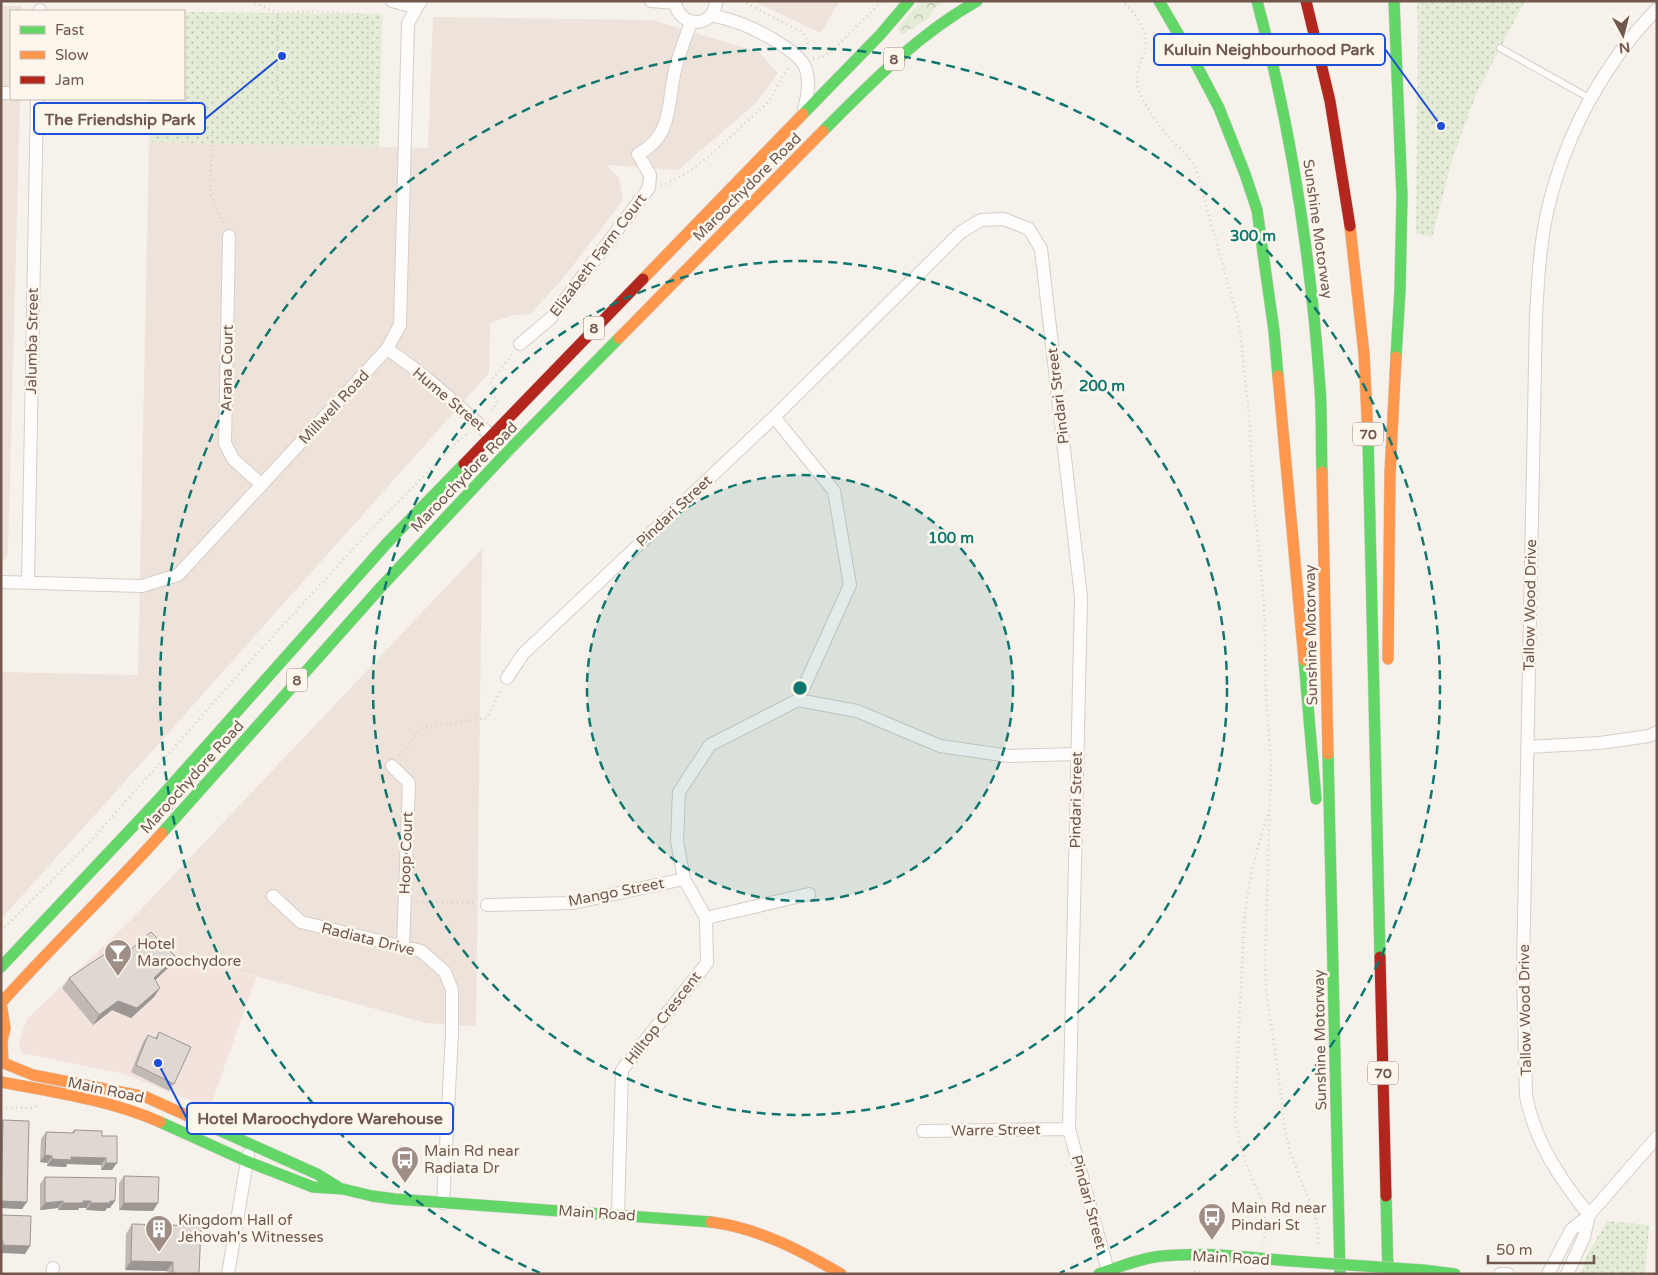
<svg xmlns="http://www.w3.org/2000/svg" width="1658" height="1275" font-family="'Varela Round',sans-serif">
  <style>
    .residential { fill: #eee3da }
    .commercial { fill: #f3e3dd }
    .grass { fill: url(#grass-dots) }
    .forest { fill: url(#forest-crowns) }
    .lines { fill: none; stroke-linecap: round; stroke-linejoin: round }
    .lane-casing { stroke: #d5ceca; stroke-width: 8 }
    .street-casing { stroke: #d5ceca; stroke-width: 14 }
    .fast-casing { stroke: #d5cec8; stroke-width: 12 }
    .slow-casing { stroke: #d5cec8; stroke-width: 12 }
    .jam-casing { stroke: #d5cec8; stroke-width: 12 }
    .path { stroke: #d7d0cb; stroke-width: 2.5; stroke-dasharray: 1 4; stroke-linecap: butt }
    .lane { stroke: #fefdfc; stroke-width: 6 }
    .street { stroke: #fefdfc; stroke-width: 12 }
    .fast { stroke: #63d668; stroke-width: 11 }
    .slow { stroke: #ff974d; stroke-width: 11 }
    .jam { stroke: #b3261e; stroke-width: 11 }
    .fast-bridge-casing { stroke: #d5cec8; stroke-width: 12; stroke-linecap: butt }
    .fast-bridge { stroke: #63d668; stroke-width: 11 }
    .wall { fill: #c0b9b4 }
    .shaded-wall { fill: #9c9692 }
    .building { fill: #dfd7d1; stroke: #9c9692 }
    .ring { fill: none; stroke: #0f766e; stroke-width: 2.5; stroke-dasharray: 9 6 }
    .labels { text-anchor: middle; stroke-width: 5; stroke-linejoin: round; paint-order: stroke }
    .shield { fill: #fdf6ed; stroke: #9a877e; stroke-width: 1 }
    .shield-label { font-size: 14px; font-weight: bold; fill: #70584f }
    .street-label { font-size: 15px; fill: #70584f; stroke: #fdf6ed }
    .poi-label { font-size: 15px; fill: #70584f; stroke: #fdf6ed; text-anchor: start }
    .centre { fill: #0f766e; stroke: #fdf6ed; stroke-width: 2.5 }
    .ring-label { font-size: 15px; text-anchor: middle; font-weight: bold; fill: #0f766e; stroke: #fdf6ed; stroke-width: 5; stroke-linejoin: round; paint-order: stroke }
    .leader { fill: none; stroke: #1d4ed8; stroke-width: 2 }
    .callout-dot { fill: #1d4ed8; stroke: #fdf6ed; stroke-width: 2 }
    .callout { fill: #fdf6ed; stroke: #1d4ed8; stroke-width: 2 }
    .callout-label { font-size: 16px; text-anchor: middle; font-weight: bold; fill: #70584f }
  </style>
  <defs>
    <pattern id="grass-dots" width="8" height="8" patternUnits="userSpaceOnUse" patternTransform="scale(1.25)"><rect width="8" height="8" fill="#e4ebd7"/><path d="M2 2h.1M6 6h.1" fill="none" stroke="#bdc1b1" stroke-width="1.8" stroke-linecap="round"/></pattern>
    <pattern id="forest-crowns" width="20" height="18" patternUnits="userSpaceOnUse" patternTransform="scale(1.25)"><rect width="20" height="18" fill="#e4ebd7"/><path d="M2 6a3 3 0 1 1 6 0M12 15a3 3 0 1 1 6 0" fill="none" stroke="#bdc1b1"/></pattern>
  </defs>
  <rect width="100%" height="100%" fill="#f6f1eb"/>
  <path class="residential" d="M753,1H839L821,33Z
    M1,6H22V11H11V99H20L8,552L6,559L1,563Z
    M433,17L652,20L759,52L778,73L757,102L678,170L607,165L619,178L623,200L561,281L530,314L514,315L490,323L489,373L138,767L1,919V672L138,675L149,142L428,148Z
    M482,549L476,1026L426,1023L169,952L131,920Z"/>
  <path class="commercial" d="M131,920L169,952L256,977L210,1108L124,1074L21,1053L19,1042L27,1019Z"/>
  <path class="grass" d="M1417,1H1525L1477,92L1452,160L1432,237L1416,234L1418,33Z
    M184,12L382,14L379,147L149,142L150,99H184Z
    M1607,1221L1649,1225L1645,1274H1581L1587,1255Z"/>
  <path class="forest" d="M921,1H946L933,9L929,18L917,25L914,29L910,30L909,28L905,34L899,33L898,27Z"/>
  <g class="lines">
    <defs>
      <path id="lane" d="M1500,48L1591,99"/>
      <path id="street" d="M392,1L407,5L421,1
        M651,1L675,3
        M675,1C678,29 715,29 716,1
        M40,11V10
        M712,15C718,17 724,18 730,20C749,25 797,49 805,67C810,79 808,96 804,109
        M1,93H11
        M229,236L225,443L233,459L262,485
        M520,344L551,318L649,188L650,175L638,154C674,135 667,103 675,70C679,53 686,37 691,22
        M387,349C431,378 469,416 508,451
        M774,417L834,491L850,585L798,700
        M1,582L142,586L178,575L387,349L400,325L408,23L420,2
        M28,582L37,99
        M507,678L523,654L774,417L961,232L981,220L1004,219L1029,229L1041,249L1081,597L1069,1129L1108,1271
        M1527,747L1600,743L1649,736L1657,732
        M392,766L409,783L403,947
        M273,896L301,922L421,951L445,972L452,990V1034L443,1203
        M487,905L573,903L684,879
        M706,918L809,894
        M923,1131L1069,1129
        M618,1215L622,1070L707,963L706,918L684,879L677,841L679,792L710,745L798,700L857,711L940,746L1009,756L1076,754
        M1589,1215C1560,1179 1535,1142 1526,1096L1523,969L1536,315C1538,279 1540,243 1548,208C1566,134 1603,64 1657,9
        M52,1274L53,1268
        M228,1274L248,1155
        M1500,1274H1508
        M1548,1274L1571,1230L1589,1215L1657,1137
        M1567,1274L1584,1237L1589,1215"/>
      <path id="fast" d="M1159,1L1197,66L1219,108L1245,174L1257,210L1274,331L1278,376
        M1257,1C1291,128 1311,257 1320,388C1322,416 1321,444 1322,472
        M1394,1L1402,197L1400,290L1396,357
        M803,114L880,35L909,1
        M823,131C871,83 917,35 977,1
        M1368,438L1380,957
        M1304,660L1316,799
        M1328,754L1340,1274
        M162,833L381,587L508,451L619,338
        M1,967L160,798L388,542L464,464
        M160,1122L246,1161L313,1187L343,1189L372,1196L395,1199L711,1222
        M212,1127L317,1174L338,1187
        M1386,1196L1388,1274
        M1423,1270L1455,1274
        M1099,1274C1119,1267 1141,1258 1162,1256C1209,1251 1258,1259 1305,1262"/>
      <path id="slow" d="M1350,226L1364,354L1368,438
        M643,279L803,114
        M619,338L823,131
        M1278,376L1304,660
        M1322,472L1328,754
        M1388,659L1390,474L1396,357
        M1,1003C53,945 110,891 162,833
        M1,1003L5,1028L2,1041L3,1063
        M1,1062L33,1075L146,1097L212,1127
        M1,1082C54,1092 110,1100 160,1122
        M711,1222C758,1228 800,1250 841,1274"/>
      <path id="jam" d="M1306,1L1330,101L1350,226
        M464,464L643,279
        M1380,957L1386,1196"/>
    </defs>
    <use href="#lane" class="lane-casing"/>
    <use href="#street" class="street-casing"/>
    <use href="#fast" class="fast-casing"/>
    <use href="#slow" class="slow-casing"/>
    <use href="#jam" class="jam-casing"/>
    <path class="path" d="M250,1L278,13L311,11L362,14L368,24L367,101L352,115L327,126L306,120L286,107L277,87L278,13
      M742,1L802,32L807,40L809,49
      M1121,1C1134,10 1150,33 1145,51C1141,64 1134,74 1138,88C1143,103 1158,125 1169,137C1178,148 1190,156 1196,169L1239,323L1249,414L1253,489L1264,602L1266,697L1271,764L1265,958L1266,989L1280,1086L1285,1130L1290,1152L1314,1214L1318,1229V1247
      M813,58H821L834,49L882,1
      M212,135L210,193L225,226
      M661,186C693,173 716,150 741,127C750,118 761,110 769,101C777,90 779,77 789,68
      M491,410L497,404L491,381L513,353
      M400,756L421,728L487,718L502,688
      M417,902L474,903
      M1,931L88,844L264,646L363,538L458,441L470,432
      M1,1107L32,1108L37,1106
      M1264,1243C1265,1233 1266,1222 1264,1212C1262,1199 1256,1188 1251,1176C1243,1157 1237,1136 1235,1116L1244,921C1248,883 1257,847 1269,810
      M1194,1272L1222,1274"/>
    <use href="#lane" class="lane"/>
    <use href="#street" class="street"/>
    <use href="#fast" class="fast"/>
    <use href="#slow" class="slow"/>
    <use href="#jam" class="jam"/>
    <defs>
      <path id="fast-bridge" d="M1305,1262L1423,1270"/>
    </defs>
    <use href="#fast-bridge" class="fast-bridge-casing"/>
    <use href="#fast-bridge" class="fast-bridge"/>
  </g>
  <path class="wall" d="M129,951L176,957L170,966L155,980L160,988L154,997L131,1018L112,1010L93,1025L62,988L69,978Z
    M159,1032L174,1084L169,1091L131,1072L143,1042L148,1035L155,1038Z
    M3,1120L22,1209L1,1208V1123Z
    M74,1130L102,1136L112,1170H101V1165L67,1164L66,1167L47,1166V1163L40,1162L41,1139L46,1132L72,1133Z
    M124,1176L153,1211L119,1210V1183Z
    M45,1177L110,1208H107L105,1211L86,1210V1208H79L78,1210H58V1208L40,1210V1184Z
    M132,1224L199,1274H167V1271L125,1270L126,1234Z"/>
  <path class="shaded-wall" d="M176,957L170,966L147,988L154,978Z
    M160,988L154,997L131,1018L112,1010L93,1025L99,1015L118,1001Z
    M45,1155L52,1156L47,1163L40,1162Z
    M71,1157L106,1158L101,1165L67,1164L66,1167L47,1166L52,1159Z
    M106,1163H117L112,1170H101Z
    M1,1201L27,1202L22,1209L1,1208Z
    M63,1201L58,1208L40,1210L45,1203Z
    M83,1201H91L86,1208H79L78,1210H58L63,1203Z
    M110,1201H115L110,1208H107L105,1211L86,1210L91,1203Z
    M124,1203H158L153,1211L119,1210Z
    M3,1245L30,1246L25,1254L1,1253V1248Z
    M131,1261L173,1262L167,1271L125,1270Z"/>
  <path class="building" d="M151,932L176,957L154,978L160,988L137,1008L118,1001L99,1015L69,978L121,943L129,951Z
    M159,1032L191,1047L174,1084L136,1065L148,1035L157,1039Z
    M3,1120L29,1121L27,1202L1,1201Z
    M74,1130L102,1131V1136H117V1163H106V1158L71,1157V1160L52,1159V1156L45,1155L46,1132L74,1133Z
    M124,1176L159,1177L158,1203H124Z
    M45,1177L116,1178L115,1201H110V1203H91V1201H83V1203H63V1201L45,1203Z
    M1,1215L31,1216L30,1246L3,1245V1241H1Z
    M132,1224L201,1226L199,1274H173V1262L131,1261Z"/>
  <circle cx="800" cy="688" r="213" fill="#0f766e" fill-opacity=".12"/>
  <g class="ring">
    <circle cx="800" cy="688" r="213"/>
    <circle cx="800" cy="688" r="427"/>
    <path d="M540 1273A640 640 0 1 1 1060 1273"/>
  </g>
  <defs>
    <symbol id="bar-pin" viewBox="-11 -11 22 30"><path d="M0 17L-7.5 6A9.5 9.5 0 1 1 7.5 6Z" fill="#9f8e86" stroke="#fdf6ed"/><path d="M-6-5H6L.8 .8V4.5H3.5V6h-7V4.5H-.8V.8Z" fill="#fff"/></symbol>
    <symbol id="bus-pin" viewBox="-11 -11 22 30"><path d="M0 17L-7.5 6A9.5 9.5 0 1 1 7.5 6Z" fill="#9f8e86" stroke="#fdf6ed"/><path d="M-5-6H5V4H4V6H2V4H-2V6H-4V4H-5ZM-3.5-4V0h7V-4ZM-3.5 1.2v1.5H-2V1.2ZM2 1.2v1.5H3.5V1.2Z" fill="#fff"/></symbol>
    <symbol id="building-pin" viewBox="-11 -11 22 30"><path d="M0 17L-7.5 6A9.5 9.5 0 1 1 7.5 6Z" fill="#9f8e86" stroke="#fdf6ed"/><path d="M-4-6H4V6H1V3H-1V6H-4ZM-2.5-4.3h1.7v1.8h-1.7ZM.8-4.3h1.7v1.8H.8ZM-2.5-1h1.7V.8h-1.7ZM.8-1h1.7V.8H.8Z" fill="#fff"/></symbol>
  </defs>
  <g fill-rule="evenodd">
    <use href="#bar-pin" x="102" y="937" width="32" height="43"/>
    <use href="#bus-pin" x="389" y="1144" width="32" height="43"/>
    <use href="#bus-pin" x="1196" y="1201" width="32" height="43"/>
    <use href="#building-pin" x="143" y="1213" width="32" height="43"/>
  </g>
  <g class="labels">
    <g class="shield">
      <rect x="884" y="47.5" width="20" height="23" rx="4"/>
      <rect x="584" y="316.5" width="20" height="23" rx="4"/>
      <rect x="1353" y="422.5" width="30" height="23" rx="4"/>
      <rect x="287" y="668.5" width="20" height="23" rx="4"/>
      <rect x="1368" y="1061.5" width="30" height="23" rx="4"/>
    </g>
    <g class="shield-label">
      <text x="894" y="64">8</text>
      <text x="594" y="333">8</text>
      <text x="1368" y="439">70</text>
      <text x="297" y="685">8</text>
      <text x="1383" y="1078">70</text>
    </g>
    <g class="street-label">
      <text transform="translate(747 187) rotate(-45)" y="5">Maroochydore Road</text>
      <text transform="translate(1318 229) rotate(82)" y="5">Sunshine Motorway</text>
      <text transform="translate(598 255) rotate(-53)" y="5">Elizabeth Farm Court</text>
      <text transform="translate(32 341) rotate(-89)" y="5">Jalumba Street</text>
      <text transform="translate(227 368) rotate(-89)" y="5">Arana Court</text>
      <text transform="translate(1058 396) rotate(-97)" y="5">Pindari Street</text>
      <text transform="translate(449 399) rotate(40)" y="5">Hume Street</text>
      <text transform="translate(334 407) rotate(-47)" y="5">Millwell Road</text>
      <text transform="translate(464 477) rotate(-46)" y="5">Maroochydore Road</text>
      <text transform="translate(674 511) rotate(-43)" y="5">Pindari Street</text>
      <text transform="translate(1530 605) rotate(-89)" y="5">Tallow Wood Drive</text>
      <text transform="translate(1311 635) rotate(-91)" y="5">Sunshine Motorway</text>
      <text transform="translate(192 777) rotate(-48)" y="5">Maroochydore Road</text>
      <text transform="translate(1076 800) rotate(-89)" y="5">Pindari Street</text>
      <text transform="translate(406 853) rotate(-88)" y="5">Hoop Court</text>
      <text transform="translate(616 892) rotate(-11)" y="5">Mango Street</text>
      <text transform="translate(368 939) rotate(14)" y="5">Radiata Drive</text>
      <text transform="translate(1525 1010) rotate(-91)" y="5">Tallow Wood Drive</text>
      <text transform="translate(663 1018) rotate(-52)" y="5">Hilltop Crescent</text>
      <text transform="translate(1320 1040) rotate(-91)" y="5">Sunshine Motorway</text>
      <text transform="translate(106 1090) rotate(12)" y="5">Main Road</text>
      <text transform="translate(996 1130) rotate(-1)" y="5">Warre Street</text>
      <text transform="translate(1089 1202) rotate(75)" y="5">Pindari Street</text>
      <text transform="translate(597 1213) rotate(4)" y="5">Main Road</text>
      <text transform="translate(1231 1258) rotate(3)" y="5">Main Road</text>
    </g>
    <g class="poi-label">
      <text x="137" y="949">Hotel<tspan x="137" dy="17">Maroochydore</tspan></text>
      <text x="424" y="1156">Main Rd near<tspan x="424" dy="17">Radiata Dr</tspan></text>
      <text x="1231" y="1213">Main Rd near<tspan x="1231" dy="17">Pindari St</tspan></text>
      <text x="178" y="1225">Kingdom Hall of<tspan x="178" dy="17">Jehovah's Witnesses</tspan></text>
    </g>
  </g>
  <circle cx="800" cy="688" r="8" class="centre"/>
  <g class="ring-label">
    <text x="1253" y="241">300 m</text>
    <text x="1102" y="391">200 m</text>
    <text x="951" y="543">100 m</text>
  </g>
  <path class="leader" d="M1441 126L1385 49M282 56L205 119M158 1063L187 1119"/>
  <g class="callout-dot">
    <circle cx="1441" cy="126" r="5"/>
    <circle cx="282" cy="56" r="5"/>
    <circle cx="158" cy="1063" r="5"/>
  </g>
  <g class="callout">
    <rect x="1154" y="34" width="231" height="31" rx="5"/>
    <rect x="34" y="103" width="171" height="31" rx="5"/>
    <rect x="187" y="1103" width="266" height="31" rx="5"/>
  </g>
  <g class="callout-label">
    <text x="1269" y="55">Kuluin Neighbourhood Park</text>
    <text x="120" y="125">The Friendship Park</text>
    <text x="320" y="1124">Hotel Maroochydore Warehouse</text>
  </g>
  <rect width="1658" height="1275" fill="none" stroke="#70584f" stroke-width="5"/>
  <rect x="10" y="10" width="175" height="90" fill="#fdf6ed" stroke="#c5b7ae"/>
  <rect x="20" y="26" width="25" height="8" fill="#63d668" stroke="#c5b7ae"/>
  <text x="55" y="35" font-size="15" fill="#70584f">Fast</text>
  <rect x="20" y="51" width="25" height="8" fill="#ff974d" stroke="#c5b7ae"/>
  <text x="55" y="60" font-size="15" fill="#70584f">Slow</text>
  <rect x="20" y="76" width="25" height="8" fill="#b3261e" stroke="#c5b7ae"/>
  <text x="55" y="85" font-size="15" fill="#70584f">Jam</text>
  <g transform="translate(1623 35) rotate(173)" stroke="#fdf6ed" stroke-width="4" paint-order="stroke">
  <path d="M0-4L9 19L0 12L-9 19Z" fill="#70584f"/>
  <text y="-8" font-size="14" font-weight="bold" text-anchor="middle" fill="#70584f">N</text>
  </g>
  <path d="M1488 1255v8h106v-8" fill="none" stroke="#70584f" stroke-width="2.5"/>
  <text x="1496" y="1255" font-size="15" fill="#70584f" stroke="#fdf6ed" stroke-width="4" paint-order="stroke">50 m</text>
</svg>
